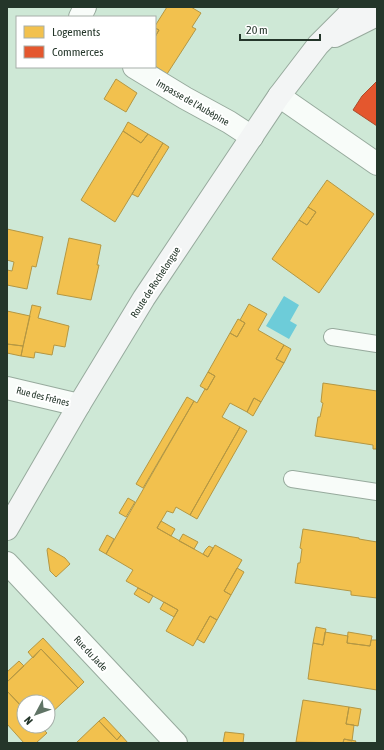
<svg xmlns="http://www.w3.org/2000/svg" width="384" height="750" font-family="'Asap Condensed',sans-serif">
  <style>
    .water { fill: #6dccd9 }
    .homes { fill: #f2c14e; stroke: #b49743 }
    .shops { fill: #e4572e; stroke: #aa4d2d }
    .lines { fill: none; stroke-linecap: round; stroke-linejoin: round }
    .lane-casing { stroke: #97aa9d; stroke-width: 18 }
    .street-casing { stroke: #97aa9d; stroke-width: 24 }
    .secondary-casing { stroke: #97aa9d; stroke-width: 24 }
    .lane { stroke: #f8fcf9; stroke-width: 16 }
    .street { stroke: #f8fcf9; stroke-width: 22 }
    .secondary { stroke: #f3f5f5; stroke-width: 22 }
    .labels { text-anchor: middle; stroke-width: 4; stroke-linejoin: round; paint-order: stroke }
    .street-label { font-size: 10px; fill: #24362a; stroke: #fff }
  </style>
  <rect width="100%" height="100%" fill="#cee8d6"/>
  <path class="water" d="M284,296L299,305L290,321L297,325L289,339L266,326Z"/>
  <path class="homes" d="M167,7H191L201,13L192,27L196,29L167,74L155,66V37L159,30L155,28V26Z
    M155,28L159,30L155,37Z
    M116,79L137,93L126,112L104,99Z
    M128,122L148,134L141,143L123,131Z
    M123,131L141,143L148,134L163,143L115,222L81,200Z
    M163,143L169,147L138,197L132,194Z
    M327,180L374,214L319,293L272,259L299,220L307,225L316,212L308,207Z
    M308,207L316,212L307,225L299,220Z
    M7,229L43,237L36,267L32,266L27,289L7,285V270L12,271L14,262L7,260Z
    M69,238L101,245L97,265H99L91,300L57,294Z
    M249,304L267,314L258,330L284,345L276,359L284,363L261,402L254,398L247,412L230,403L222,417L240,427L190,515L176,507L173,513L167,511L157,528L208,557L215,545L242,560L224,591L231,595L217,620L210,616L193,646L166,631L178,610L126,581L133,570L106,554L194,401L197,403L205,389L207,390L215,376L208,372L230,333L237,337L245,323L240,320Z
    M32,305L41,307L38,318L69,326L65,347L54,345L52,355L35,352L34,358L21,356Z
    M7,311L30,316L23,346L7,344Z
    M238,319L245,323L237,337L230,333Z
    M7,344L23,346L21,356L7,353Z
    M284,345L291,349L284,363L276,359Z
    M208,372L215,376L207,390L200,386Z
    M323,383L377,391V449H373V445L315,436L318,417H320L323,403L321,402Z
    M187,397L194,401L143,488L136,484Z
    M254,398L261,402L253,416L247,412Z
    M240,427L247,431L197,519L190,515Z
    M128,498L135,502L126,517L119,513Z
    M161,521L175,529L171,536L157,528Z
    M303,529L359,538V539L377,542V598L351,595V591L295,583L298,563H300L302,549L300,548Z
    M183,534L198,542L194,549L179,541Z
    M107,535L114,539L106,554L99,550Z
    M209,546L213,548L208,557L203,554L206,549Z
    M48,548L65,558L70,564L56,577L50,571L47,550Z
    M237,568L244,572L231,595L224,591Z
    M138,588L153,596L149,603L134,594Z
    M164,602L178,610L174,617L160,609Z
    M210,616L217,620L204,643L197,639Z
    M316,627L326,629L323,645L313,643Z
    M325,632L348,636L347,643L370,646L371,640H377V690L308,679L313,643L323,645Z
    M348,632L372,636L370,646L347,643Z
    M43,638L84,682L78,688L41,649L33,658L28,652Z
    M41,649L78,688L48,716V702H24V709L7,691V682Z
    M19,661L24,666L7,682V672Z
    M7,691L24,709V726H40L47,733L36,743H24L7,724Z
    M303,700L349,707L346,724L354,725L352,741L344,739L343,743L296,742Z
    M349,707L361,709L358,726L346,724Z
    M104,717L121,735L117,740L99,721Z
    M99,721L117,740L121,735L128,743H76Z
    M225,732L244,734L243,743H223Z
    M344,739L356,741L355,743H343Z"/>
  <path class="shops" d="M377,81V126L353,110L362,96Z"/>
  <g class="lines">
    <defs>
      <path id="lane" d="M332,337L377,344
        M292,479L377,492"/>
      <path id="street" d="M80,17L85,7
        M134,67L185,98L229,122L252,137
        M279,96L377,164
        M7,388L79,405
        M7,563L176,743"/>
      <path id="secondary" d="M335,36L377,15
        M7,529L79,405L144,298L279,96L318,45L356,7"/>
    </defs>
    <use href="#lane" class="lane-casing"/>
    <use href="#street" class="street-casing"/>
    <use href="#secondary" class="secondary-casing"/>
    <use href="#lane" class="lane"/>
    <use href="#street" class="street"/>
    <use href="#secondary" class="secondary"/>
  </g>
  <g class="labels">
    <g class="street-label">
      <text transform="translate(193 102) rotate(30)" y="4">Impasse de l'Aubépine</text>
      <text transform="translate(155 282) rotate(-57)" y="4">Route de Rochelongue</text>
      <text transform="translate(43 396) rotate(14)" y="4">Rue des Frênes</text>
      <text transform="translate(91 653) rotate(47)" y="4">Rue du Jade</text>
    </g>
  </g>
  <rect width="384" height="750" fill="none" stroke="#24362a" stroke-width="16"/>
  <rect x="16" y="16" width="140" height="52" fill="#ffffff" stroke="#a7afaa"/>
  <rect x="24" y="26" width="20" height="12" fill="#f2c14e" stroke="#a7afaa"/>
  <text x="52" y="36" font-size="12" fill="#24362a">Logements</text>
  <rect x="24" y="46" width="20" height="12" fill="#e4572e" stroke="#a7afaa"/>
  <text x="52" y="56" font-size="12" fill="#24362a">Commerces</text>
  <g transform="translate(36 714) rotate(229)"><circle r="19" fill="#ffffff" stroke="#a7afaa"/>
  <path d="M0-3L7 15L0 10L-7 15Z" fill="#607466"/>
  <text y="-6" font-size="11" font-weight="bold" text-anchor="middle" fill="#24362a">N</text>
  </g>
  <path d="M240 34v6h80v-6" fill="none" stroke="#24362a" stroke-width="2"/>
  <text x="246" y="34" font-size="12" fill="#24362a" stroke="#ffffff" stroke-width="3" paint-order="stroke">20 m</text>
</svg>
